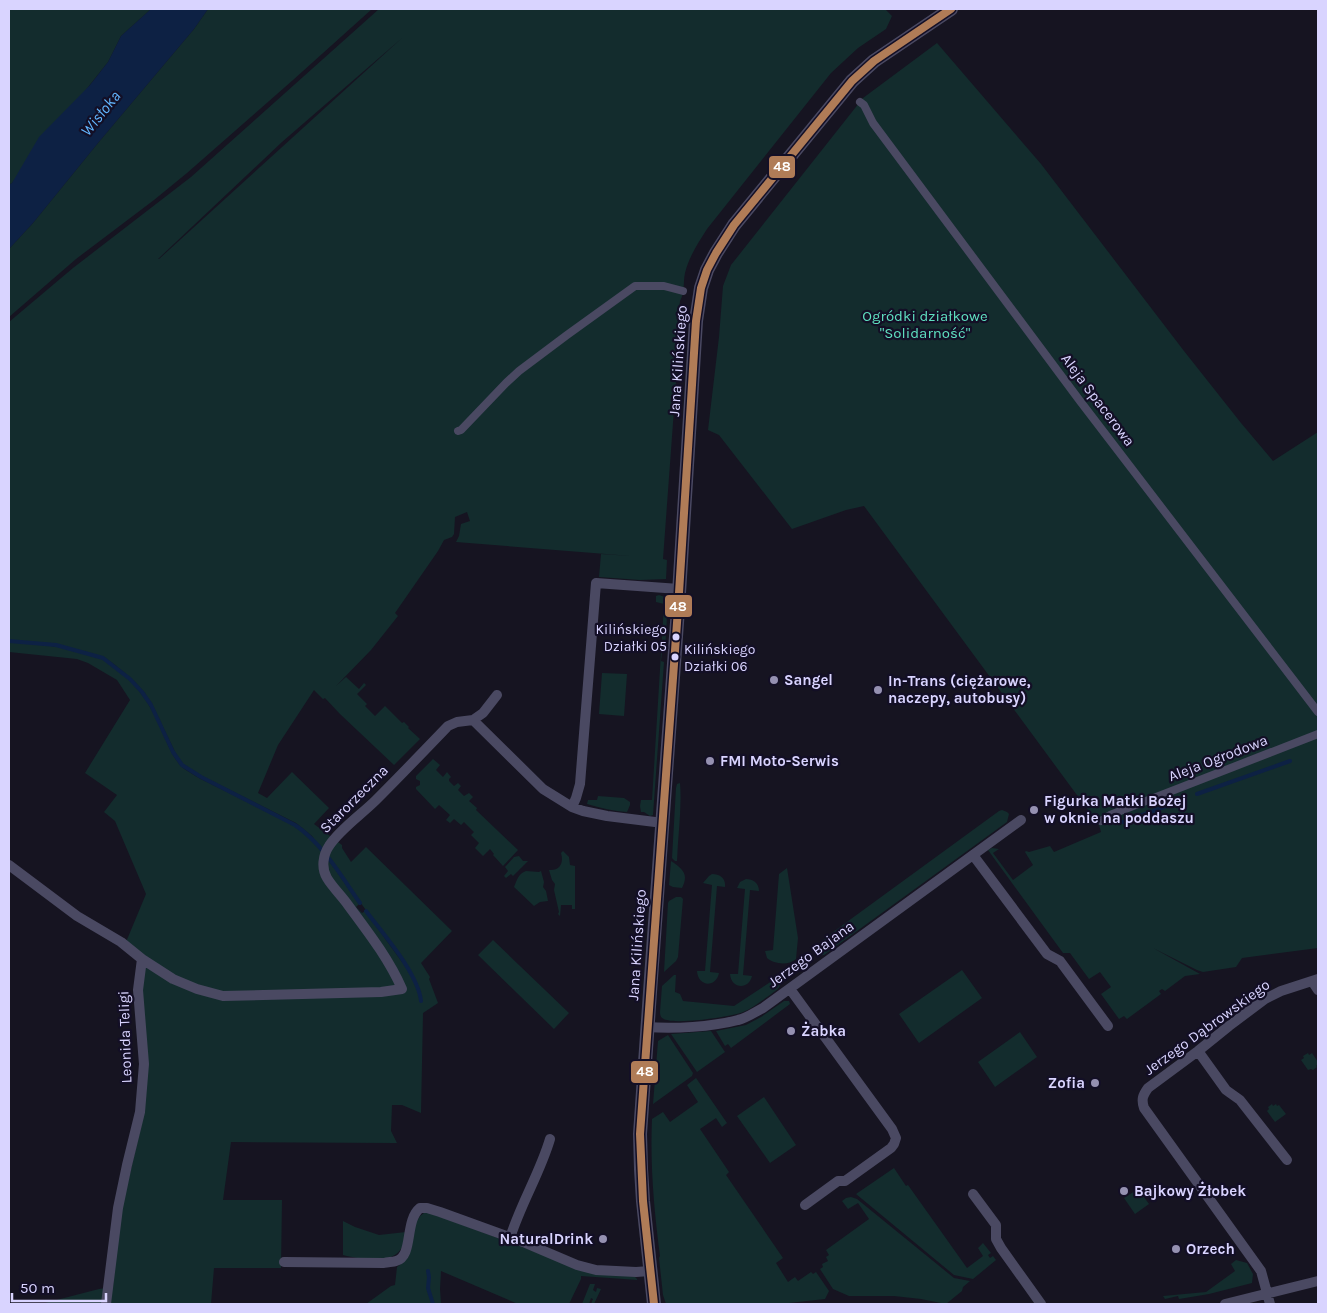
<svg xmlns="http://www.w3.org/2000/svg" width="1327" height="1313" font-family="Karla,sans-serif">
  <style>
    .green { fill: #132c2d; fill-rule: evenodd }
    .water { fill: #0d2144 }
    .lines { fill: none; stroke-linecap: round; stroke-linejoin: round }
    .stream { stroke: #0d2144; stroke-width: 4 }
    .pedestrian { stroke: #4a4962; stroke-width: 8 }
    .minor { stroke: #4a4962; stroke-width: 10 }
    .tertiary { stroke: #4a4962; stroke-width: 14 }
    .bus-1-casing { stroke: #130f26; stroke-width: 11 }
    .bus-1 { stroke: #b07c57; stroke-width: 8 }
    .bus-dot { fill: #d9d4ff; stroke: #130f26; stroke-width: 2 }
    .poi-dot { fill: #9591b1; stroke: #130f26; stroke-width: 2 }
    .labels { text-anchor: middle; stroke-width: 4.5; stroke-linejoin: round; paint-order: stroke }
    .bus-label { font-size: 14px; fill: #d9d4ff; stroke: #130f26; text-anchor: end }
    .park-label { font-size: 15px; fill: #5fe0c0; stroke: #130f26 }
    .street-label { font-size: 15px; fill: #d9d4ff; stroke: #130f26 }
    .poi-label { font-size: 15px; font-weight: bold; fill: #d9d4ff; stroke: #130f26; text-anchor: start }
    .water-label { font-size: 16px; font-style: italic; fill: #62b6ff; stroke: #130f26 }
    .line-badge { stroke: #130f26; stroke-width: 2 }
    .badge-label { font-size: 14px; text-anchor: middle; font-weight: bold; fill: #fff }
  </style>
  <rect width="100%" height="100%" fill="#161421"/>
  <path class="green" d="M9,9H151L121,36L108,62L12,183L9,185Z
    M208,9H372L293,80L187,173L154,200L76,259L9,317V249L33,223L98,143L194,29Z
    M379,9H885L892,16L886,29L858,48L831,73L707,229C698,243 689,257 685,273C683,282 685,293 680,301L675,348L678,355L663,559L667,560L666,579L640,580L599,577L601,554L631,556L456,542L459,536L461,524L470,521L467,512L455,517L454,534L452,537L444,540L438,551L395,613L398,616L371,650L336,686L346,677L359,689L364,683L366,685L357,694L367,704L365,706L375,716L385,706L402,723L404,722L409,727L408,728L420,739L394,765L340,714L325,698L323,699L314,690L278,745L258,793L267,798L292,772L329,808L314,824L342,845V848L351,862L366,847L452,931L421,963L430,977L429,979L438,1003L423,1013L421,1113L402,1105H392L391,1131L397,1143L231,1142L223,1200H282L281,1268H214L211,1304H41L99,1289L113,1287L119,1220L143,1118L137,957L126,942L146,894L115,821L104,812L117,795L85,773L130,700L117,680L88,663L77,659L9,652V642C39,645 75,646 102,659C124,670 143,693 154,714C163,730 168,751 180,765C189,774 211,784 223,790C247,802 271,814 295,826C322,846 340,877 359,904L356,907L362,913L365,911L410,973L418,989L420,1001L422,1000L418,985L411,972L312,836L296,823L202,776L183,764L175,752L152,704L144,692L132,679L115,665L104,657L55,644L9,640V322L73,268L191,177ZM402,38L159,259H158L282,142Z
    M937,43L1041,164L1184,351L1241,423L1273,461L1318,432V948L1242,958L1236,967L1203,972L1197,970L1153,948L1200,974L1185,976L1165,991L1162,989L1159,991L1161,994L1127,1019L1124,1016L1119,1019L1101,994L1111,987L1100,972L1089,979L1070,953H1063L988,850L992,848L999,849L993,853L1013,880L1033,865L1025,852L1026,851L1029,852L1050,846L1054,852L1101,832L1099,825L864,506L846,510L792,529L719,435L708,430L719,337L723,286L731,265L863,98Z
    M659,595L668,598L665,652H662L661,661L664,662L653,815L650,816L644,812H641L640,806L641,800H652L664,604L656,602V596Z
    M602,673L627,674L624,716L599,714Z
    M433,759L440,765L436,770L443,777L447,772L451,777L449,779V781L454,786L458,783L461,786L458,790L464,796L469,793L473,797L469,801L477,808L476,810L518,850L503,866L493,855L494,854L490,849L483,856L475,848L479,843L471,835L474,832L464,822L461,825L454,819L450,823L446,820L450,815L439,805L435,809L416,789V787L420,785V781L416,779V776Z
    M680,783C682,808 678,835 677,861H675L672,858L676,788L677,784Z
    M598,796L624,798L630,802V805L627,812C614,811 600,808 587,804L588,800H597Z
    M1002,810L1007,812L1009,814L1007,822L824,955L817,956L815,955V947L829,935L999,811Z
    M563,851L569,857L570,865L575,866V909H572V905H561L560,916L558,914L559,912L554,890L555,884L552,880L549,870C560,871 564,863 561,853Z
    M519,856L523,861H528L513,876L511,874L506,878L504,876L508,871L505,867L514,857Z
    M671,861C683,869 689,874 682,888L673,887L669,885Z
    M787,868L798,938L796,959C788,966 774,964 767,958L765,951L773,950L779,874Z
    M526,871L539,872L541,871L544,882L543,887L546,891L548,901L540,902L534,906L514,887C517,880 518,874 526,871Z
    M712,874C720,874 726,878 725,887L717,886L710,972L719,973C716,988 698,987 697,971H705L712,885L703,883L709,876Z
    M746,879C753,879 759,883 759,891L750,890L743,975L752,976C749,990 731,989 730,974H738L745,889L737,888L740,882Z
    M676,897H681L683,899L678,957L676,961L664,972L668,903L669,901Z
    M493,940L569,1013L554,1029L478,955Z
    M962,970L982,998L919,1043L899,1014Z
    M674,975H676L675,992L680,994L683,1001L734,1006L775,979H778L781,981C781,988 775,991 770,995C761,1001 753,1008 743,1012C732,1017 678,1024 667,1020C662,1019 660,1017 660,1012L662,986Z
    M784,1001H789L790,1004L731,1048L728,1044L725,1046L716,1031L746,1025L761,1017Z
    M711,1031L725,1052L697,1072L671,1034Z
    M1020,1032L1037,1057L995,1087L978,1062Z
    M668,1035L693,1073L692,1076L653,1104L658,1041Z
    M1308,1053L1309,1055L1312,1053L1318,1062V1064L1316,1066L1317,1067L1313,1070L1311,1069L1308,1070L1301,1060L1304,1058L1303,1056Z
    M696,1078L727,1123L722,1127L716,1118L700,1129L729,1172L726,1175L783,1258L776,1263L788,1282L795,1277L798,1281L811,1272L813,1274L816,1272L829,1291L825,1299L780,1304H666L663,1295L659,1258L660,1256C654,1210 650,1165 652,1119L663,1112L670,1122L698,1102L687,1085Z
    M764,1097L796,1145L770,1163L737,1116Z
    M1272,1104L1273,1106L1276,1104L1277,1106L1279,1105L1286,1114L1275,1122L1267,1111L1269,1109L1268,1107Z
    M894,1168L906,1186L908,1185L967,1268L983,1256L978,1248L983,1243L991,1253L988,1255L990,1258L993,1256L996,1260L973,1279L954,1275L856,1194Z
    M1138,1189L1149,1204L1135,1214L1124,1198Z
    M851,1197L857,1199L954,1278L970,1281L963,1287L962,1291L946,1304L921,1299L894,1296H849L833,1289L820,1269L823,1267L822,1264L828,1261L826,1257L829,1255L826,1250L869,1219L858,1203L848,1209L842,1201L846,1198Z
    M424,1213H431L538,1253L635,1277L638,1280L581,1276V1279L569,1304H518L441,1271L440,1289L441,1304H366L391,1286L395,1285L397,1267C418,1253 405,1226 424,1213Z
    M343,1221L355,1227L379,1235L406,1232C404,1268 368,1261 343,1255Z
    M1236,1260L1247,1263L1253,1274L1252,1283L1209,1294L1179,1299L1178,1296L1165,1299L1163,1296L1206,1292L1235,1271L1231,1264Z
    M590,1284H595L593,1290L596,1292L597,1288L601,1289L594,1304H591L593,1299L591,1298L589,1304H582Z"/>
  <path class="water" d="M151,9H208L194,29L98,143L33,223L9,249V185L12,183L39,137L90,85L108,62L121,36Z"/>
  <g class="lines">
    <path class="stream" d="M9,641L56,645L103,658L130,679L142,692L151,705L173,752L182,765L201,777L295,825C323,844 341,876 360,903
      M1197,794L1290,761
      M1123,822L1183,800
      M366,911C383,934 418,973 421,1001
      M428,1271L429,1277L428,1288L433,1304"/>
    <path class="pedestrian" d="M860,102L864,105L873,123L1080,401L1318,712
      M458,431L461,430L506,383L519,371L567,335L635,286H664L683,291
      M1101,821L1110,815L1318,734"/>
    <path class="minor" d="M473,720L483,713L497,695
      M572,807L576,798L580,784L596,583L679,589
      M973,855L1047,954L1060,961L1108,1026
      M9,865L77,916L121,942L142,959L138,990L144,1064L140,1112L127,1165L118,1208L106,1304
      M142,959L173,979L197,989L223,996L381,992L402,989C389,959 368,932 348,905C342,896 333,888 327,878C321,868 323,855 329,846C339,830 362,814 376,800C400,776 424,751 448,726L457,722L473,720L543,789L572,807L583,811L607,816L663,823
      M1312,981L1318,990
      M790,989L892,1129L896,1138L894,1144L891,1148L845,1181H838L805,1205
      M647,1027C674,1029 712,1027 738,1020C747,1018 755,1012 763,1008L1021,820
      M1198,1051L1226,1090L1240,1100L1287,1160
      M973,1194L996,1225V1239L1001,1248L1041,1304
      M510,1238C521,1203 540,1173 550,1139
      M284,1262L384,1263C388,1262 393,1262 396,1261C414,1256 404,1221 420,1208H427L440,1212L523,1242L577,1265L596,1270L636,1272L650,1271
      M1225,1304L1318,1281
      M1270,1304L1261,1271L1144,1108C1141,1099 1143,1095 1148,1088L1198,1051L1229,1026L1265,999L1281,991L1318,979"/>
    <path class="tertiary" d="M654,1304L643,1201L641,1169L640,1134L651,978L678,609L696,321L701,288L707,270L716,253L734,225L852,81L874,61L951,9"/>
    <defs>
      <path id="bus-1" d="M654,1304L643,1201L640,1134L678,609L696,321L701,288L707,270L716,253L734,225L852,81L874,61L951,9"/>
    </defs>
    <use href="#bus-1" class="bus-1-casing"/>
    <use href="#bus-1" class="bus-1"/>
  </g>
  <g class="bus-dot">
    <circle cx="676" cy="637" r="4.5"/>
    <circle cx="675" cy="657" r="4.5"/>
  </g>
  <g class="poi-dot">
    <circle cx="774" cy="680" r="5"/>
    <circle cx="878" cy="690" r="5"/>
    <circle cx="710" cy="761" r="5"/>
    <circle cx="1034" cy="810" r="5"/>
    <circle cx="791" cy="1031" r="5"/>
    <circle cx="1095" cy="1083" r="5"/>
    <circle cx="1124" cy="1191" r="5"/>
    <circle cx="603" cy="1239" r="5"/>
    <circle cx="1176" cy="1249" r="5"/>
  </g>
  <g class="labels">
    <g class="bus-label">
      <text x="667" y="634">Kilińskiego<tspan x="667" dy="17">Działki 05</tspan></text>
      <text x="684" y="654" text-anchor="start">Kilińskiego<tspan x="684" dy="17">Działki 06</tspan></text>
    </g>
    <g class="park-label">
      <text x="925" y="321">Ogródki działkowe<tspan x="925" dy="17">"Solidarność"</tspan></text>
    </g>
    <g class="street-label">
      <text transform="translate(678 361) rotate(-86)" y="5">Jana Kilińskiego</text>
      <text transform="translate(1098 400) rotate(53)" y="5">Aleja Spacerowa</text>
      <text transform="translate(1218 758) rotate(-21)" y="5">Aleja Ogrodowa</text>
      <text transform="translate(354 799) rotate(-45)" y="5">Starorzeczna</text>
      <text transform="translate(637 945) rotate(-86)" y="5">Jana Kilińskiego</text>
      <text transform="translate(811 954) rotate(-36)" y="5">Jerzego Bajana</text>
      <text transform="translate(1207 1027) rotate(-36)" y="5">Jerzego Dąbrowskiego</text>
      <text transform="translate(125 1037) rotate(-92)" y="5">Leonida Teligi</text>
    </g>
    <g class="poi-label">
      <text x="784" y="685">Sangel</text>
      <text x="888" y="686">In-Trans (ciężarowe,<tspan x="888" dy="17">naczepy, autobusy)</tspan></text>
      <text x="720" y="766">FMI Moto-Serwis</text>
      <text x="1044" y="806">Figurka Matki Bożej<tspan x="1044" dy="17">w oknie na poddaszu</tspan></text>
      <text x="801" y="1036">Żabka</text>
      <text x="1085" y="1088" text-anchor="end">Zofia</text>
      <text x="1134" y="1196">Bajkowy Żłobek</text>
      <text x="593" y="1244" text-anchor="end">NaturalDrink</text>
      <text x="1186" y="1254">Orzech</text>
    </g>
    <g class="water-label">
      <text transform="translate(100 113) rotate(-51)" y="6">Wisłoka</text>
    </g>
  </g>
  <g class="line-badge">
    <rect x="768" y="155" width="28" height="24" rx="5" fill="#b07c57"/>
    <rect x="664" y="594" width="29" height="24" rx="5" fill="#b07c57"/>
    <rect x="630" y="1060" width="29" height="24" rx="5" fill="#b07c57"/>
  </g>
  <g class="badge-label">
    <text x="782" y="171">48</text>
    <text x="678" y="611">48</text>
    <text x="645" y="1076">48</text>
  </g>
  <rect width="1327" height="1313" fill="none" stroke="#d9d4ff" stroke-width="20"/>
  <path d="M12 1293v8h94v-8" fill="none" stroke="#d9d4ff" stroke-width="2.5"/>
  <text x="20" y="1293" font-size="15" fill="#d9d4ff" stroke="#130f26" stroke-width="4" paint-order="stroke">50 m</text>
</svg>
